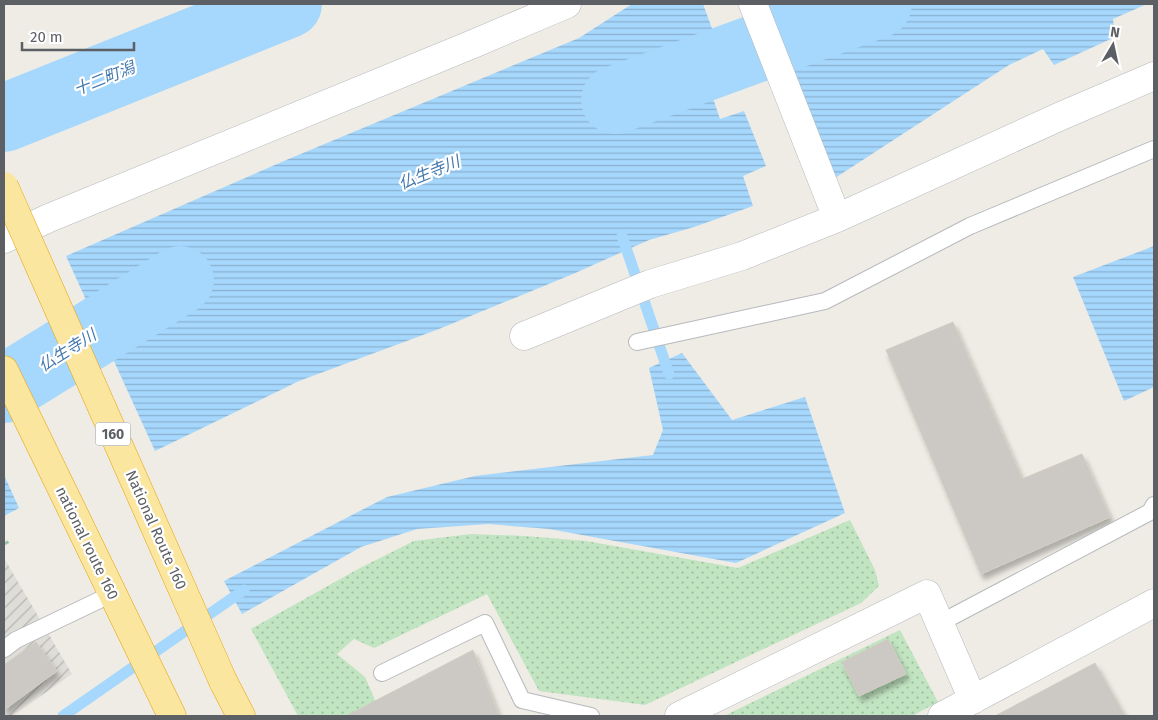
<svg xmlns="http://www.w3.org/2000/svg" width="1158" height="720" font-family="'Fira Sans','Noto Sans JP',sans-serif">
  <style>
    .industrial { fill: url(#industrial-furrows) }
    .grass { fill: url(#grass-dots) }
    .water { fill: url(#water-rules) }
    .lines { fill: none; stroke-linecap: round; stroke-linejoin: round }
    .stream { stroke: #a6d7fc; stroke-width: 11 }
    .river { stroke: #a6d7fc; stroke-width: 68 }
    .building { fill: #ccc8c3; stroke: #d2cdc2; filter: url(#shadow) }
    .service-casing { stroke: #b6b9bd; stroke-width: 18 }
    .minor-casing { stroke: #b6b9bd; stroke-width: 29 }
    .trunk-casing { stroke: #e9a109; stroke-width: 29 }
    .path { stroke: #99c3a5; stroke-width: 3; stroke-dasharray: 5 2.5; stroke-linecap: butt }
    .service { stroke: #fff; stroke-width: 16 }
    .minor { stroke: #fff; stroke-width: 28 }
    .trunk { stroke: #fae69e; stroke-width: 28 }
    .trunk-bridge-casing { stroke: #e9a109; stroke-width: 29; stroke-linecap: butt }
    .trunk-bridge { stroke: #fae69e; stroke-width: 28 }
    .labels { text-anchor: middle; stroke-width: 4.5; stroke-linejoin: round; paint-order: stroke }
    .shield { fill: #fff; stroke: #8d8f92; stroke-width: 1 }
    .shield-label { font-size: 14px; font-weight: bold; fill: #5c5f64 }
    .street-label { font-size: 15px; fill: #5c5f64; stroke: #fff }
    .water-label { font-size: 16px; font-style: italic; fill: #4378ae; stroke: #fff }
  </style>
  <defs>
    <pattern id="industrial-furrows" width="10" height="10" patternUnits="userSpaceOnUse" patternTransform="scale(1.25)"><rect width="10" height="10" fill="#dfddd8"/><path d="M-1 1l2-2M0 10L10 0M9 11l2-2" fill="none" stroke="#b8b6b3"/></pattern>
    <pattern id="grass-dots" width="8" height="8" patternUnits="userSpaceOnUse" patternTransform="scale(1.25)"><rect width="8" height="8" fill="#c1e4c1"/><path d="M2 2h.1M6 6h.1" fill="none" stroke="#a0bca0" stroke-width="1.8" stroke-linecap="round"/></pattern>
    <pattern id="water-rules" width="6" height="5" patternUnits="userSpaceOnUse" patternTransform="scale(1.25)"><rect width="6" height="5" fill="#a6d7fc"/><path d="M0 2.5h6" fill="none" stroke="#8ab2d0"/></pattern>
    <filter id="shadow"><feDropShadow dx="3" dy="5.5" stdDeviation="2.5" flood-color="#0004"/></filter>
  </defs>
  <rect width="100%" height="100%" fill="#eeece4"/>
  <path class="industrial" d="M4,558L72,674L12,716H4Z"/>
  <path class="grass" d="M850,520L875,570L879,586L861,603L645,705L539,691L487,594L374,648L354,639L337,654L365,677L382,716H298L251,629L360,568L414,541L471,534L525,536L586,541L738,568Z
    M900,630L938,702L912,716H724Z"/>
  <path class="water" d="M632,4H703L720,50L700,59L720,119L744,111L766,166L743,176L753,206L694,227L649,240L573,274L439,329L299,381L155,451L66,256L291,158L579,38Z
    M767,4H1147L1113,19L1115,37L1054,65L1043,49L1009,65L835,178Z
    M1154,246V387L1124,401L1073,277Z
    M682,353L732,420L805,397L845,513L736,563L549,529L488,524L417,529L361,547L242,614L224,581L387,497L475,476L653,455L663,430L649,368Z
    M4,475L19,508L4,516Z"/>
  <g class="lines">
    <path class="stream" d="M622,236L669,374
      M63,716L244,590"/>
    <path class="river" d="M615,100L878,4
      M4,118L288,4
      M4,389L180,280"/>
  </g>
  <path class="building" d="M953,322L1022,479L1082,454L1110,517L981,574L886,350Z
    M888,639L906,674L859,696L842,662Z
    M36,642L57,671L4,710V665Z
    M473,650L499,716H346Z
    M1095,663L1125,716H995Z"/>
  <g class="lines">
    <defs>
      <path id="service" d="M637,342L825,301L970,226L1154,149
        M940,623L1150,512L1154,505
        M4,649L16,640L112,594
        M382,673L485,623L522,700L591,716"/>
      <path id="minor" d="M837,218L1061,116L1154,76
        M4,239L49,218L473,44L567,4
        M524,336L650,284L742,256L837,218L753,4
        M679,716L927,594L973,700
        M942,716L1154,603"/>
      <path id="trunk" d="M4,370L172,716
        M223,681L241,716"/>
    </defs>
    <use href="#service" class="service-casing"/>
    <use href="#minor" class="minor-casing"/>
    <use href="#trunk" class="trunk-casing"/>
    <path class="path" d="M4,544L10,541"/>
    <use href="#service" class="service"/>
    <use href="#minor" class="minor"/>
    <use href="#trunk" class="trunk"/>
    <defs>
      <path id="trunk-bridge" d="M4,186L223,681"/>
    </defs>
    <use href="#trunk-bridge" class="trunk-bridge-casing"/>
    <use href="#trunk-bridge" class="trunk-bridge"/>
  </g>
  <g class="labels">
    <rect class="shield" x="95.5" y="422.5" width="35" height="23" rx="4"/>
    <g class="shield-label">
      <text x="113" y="439">160</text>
    </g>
    <g class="street-label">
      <text transform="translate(156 530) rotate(66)" y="5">National Route 160</text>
      <text transform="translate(87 543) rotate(64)" y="5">national route 160</text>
    </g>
    <g class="water-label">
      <text transform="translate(104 78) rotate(-22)" y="6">十二町潟</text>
      <text transform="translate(429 172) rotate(-22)" y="6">仏生寺川</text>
      <text transform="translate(67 350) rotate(-32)" y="6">仏生寺川</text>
    </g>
  </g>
  <rect width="1158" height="720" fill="none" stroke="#5c5f64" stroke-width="10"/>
  <g transform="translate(1113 45) rotate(9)" stroke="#ffffff" stroke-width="4" paint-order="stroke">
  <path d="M0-4L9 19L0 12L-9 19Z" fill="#5c5f64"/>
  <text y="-8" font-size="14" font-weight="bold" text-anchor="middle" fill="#5c5f64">N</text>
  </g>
  <path d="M22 42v8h112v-8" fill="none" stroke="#5c5f64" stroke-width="2.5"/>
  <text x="30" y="42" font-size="15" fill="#5c5f64" stroke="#ffffff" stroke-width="4" paint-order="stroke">20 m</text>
</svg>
